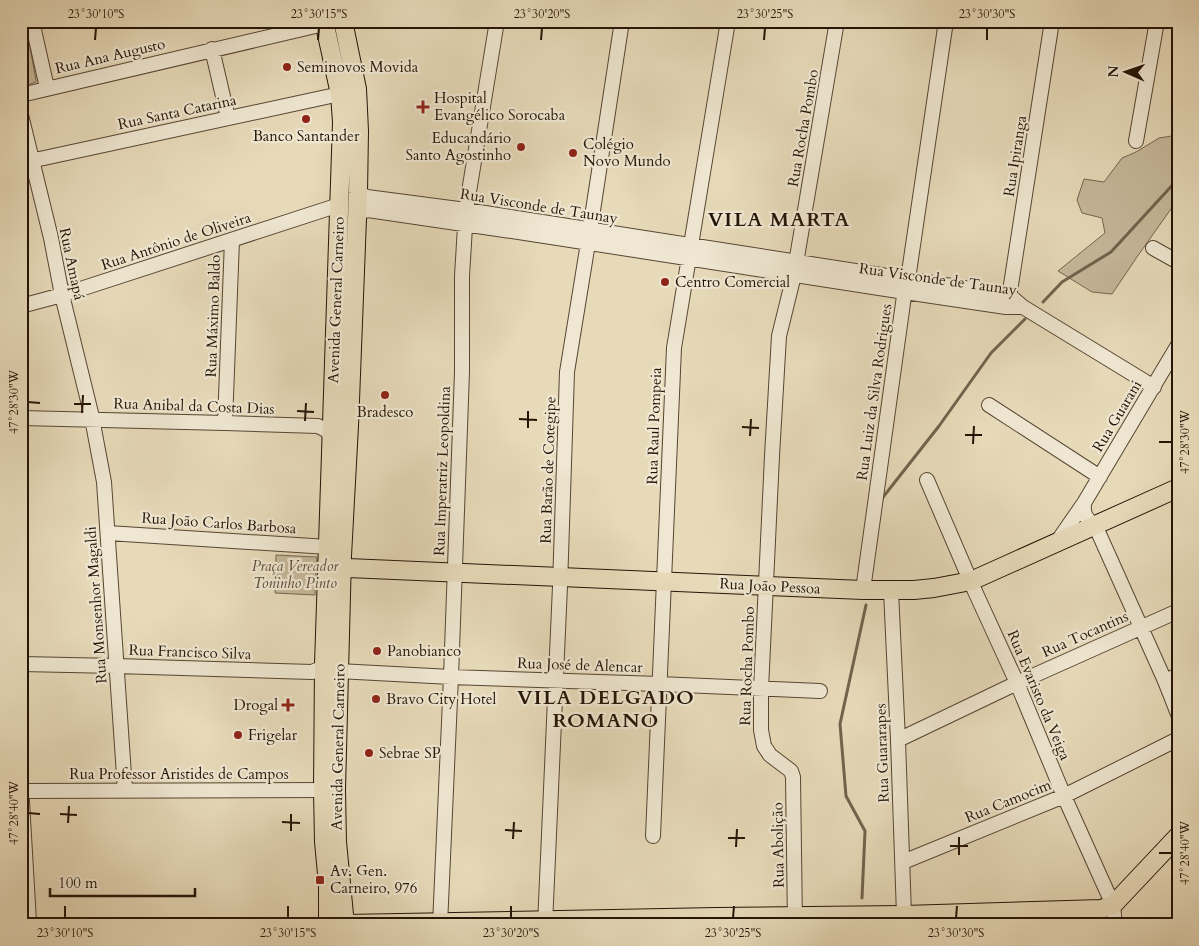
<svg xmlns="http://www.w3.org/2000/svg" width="1199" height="946" font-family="Cardo,serif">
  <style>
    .green { fill: #c6b89b; stroke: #766650 }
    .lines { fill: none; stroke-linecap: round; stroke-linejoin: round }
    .stream { stroke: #72634d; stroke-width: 3 }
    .minor-casing { stroke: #564633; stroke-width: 16 }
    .major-casing { stroke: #251406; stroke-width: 20 }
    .minor { stroke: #efe7d2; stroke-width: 14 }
    .major { stroke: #e7dab9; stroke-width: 18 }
    .ticks { fill: none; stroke: #251406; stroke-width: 2 }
    .poi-dot { fill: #8f2418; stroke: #efe7d2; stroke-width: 2 }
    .labels { text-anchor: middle; stroke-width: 4.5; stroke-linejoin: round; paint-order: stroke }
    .street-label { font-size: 15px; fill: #251406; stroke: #efe7d2 }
    .poi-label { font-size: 15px; fill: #251406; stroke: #efe7d2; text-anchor: start }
    .park-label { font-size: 15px; font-style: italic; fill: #5d4d3a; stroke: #efe7d2 }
    .district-label { font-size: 20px; font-weight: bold; letter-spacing: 1px; fill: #251406; stroke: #efe7d2 }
    .neatline { fill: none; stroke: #251406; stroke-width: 2 }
    .ticks-label { font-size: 12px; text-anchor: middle; fill: #251406 }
  </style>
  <rect width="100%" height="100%" fill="#e7dab9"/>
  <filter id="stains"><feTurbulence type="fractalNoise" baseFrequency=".004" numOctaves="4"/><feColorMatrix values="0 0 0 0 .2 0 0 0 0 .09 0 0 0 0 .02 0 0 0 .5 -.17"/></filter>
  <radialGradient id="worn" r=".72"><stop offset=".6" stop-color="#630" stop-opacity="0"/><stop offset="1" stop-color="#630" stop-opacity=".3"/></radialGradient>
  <path class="green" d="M21,21H25L36,80V82L24,86L21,85Z
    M1178,135V199L1137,257L1112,294L1092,292L1058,271L1105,233L1102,218L1082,213L1077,200L1084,179L1104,182L1122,158L1136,152L1159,138Z
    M276,555L317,557L315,595L275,593Z"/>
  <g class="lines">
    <path class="stream" d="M1043,302L1062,282L1111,252L1178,179
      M880,501L939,426L991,353L1025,319
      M862,898L865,831L846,796L840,724L866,605"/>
    <defs>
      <path id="minor" d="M32,21L47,88
        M212,49L228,118
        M21,95L324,24
        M21,115L51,238L62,295L91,413L104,482L125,790
        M1136,141L1157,21
        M21,163L340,94
        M358,193L367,197L466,210L1009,295L1023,307L1154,387
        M357,213L368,210L525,233L905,292L1006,307H1023
        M1153,248L1178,262
        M1008,304L1052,21
        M21,306L62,295L339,205
        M989,405L1100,477
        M21,418L225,423L318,426L326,430L331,437
        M225,423L232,240
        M927,480L973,587L1017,683L1064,796L1113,905L1115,925
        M1084,503C1083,514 1086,520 1095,525L1165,681L1178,714
        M108,533L328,547
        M1057,542L1084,503L1178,345
        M863,590L904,296L908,279L946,21
        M891,591L898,740L904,915
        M21,664L116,666L312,672L319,669L324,664
        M338,671L451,677L659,684L820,691
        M1165,681L1178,675
        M898,740L1017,683L1178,611
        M21,784L29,922
        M21,791L333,790
        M653,836L674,348L728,21
        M903,862L1064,796L1178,739
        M440,925L451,677L462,372V276L466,210L497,21
        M545,925L560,586L567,372L588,243L622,21
        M795,925L793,777L791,771L770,755L764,746L761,730V689L772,456L779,336L794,275L837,21"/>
      <path id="major" d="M324,21L340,94L342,122L324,664L323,790L324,842L328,884V925
        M343,21L357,89L359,131L358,193L349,426L342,556L336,790L337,842L345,925
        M331,575L341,568H348L863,590H914L934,588L971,581L1178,488
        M345,924L716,917L904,915L1101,909L1113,905L1178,836"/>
    </defs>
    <use href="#minor" class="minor-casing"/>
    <use href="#major" class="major-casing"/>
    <use href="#minor" class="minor"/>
    <use href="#major" class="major"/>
  </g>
  <path class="ticks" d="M95,40L96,28M318,40L319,28M541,40L542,28M764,40L765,28M987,40V28M28,402L40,403M74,404H91M297,411L314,412M82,413L83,395M519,419L537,420M305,421L306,403M742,427L759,428M528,428V411M965,435H982M750,436L751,419M1159,442H1172M973,444L974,426M28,813L40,814M60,814L77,815M282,822L300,823M68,823L69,806M505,830L522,831M291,831V814M728,838H745M513,839L514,822M950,846H968M736,847L737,829M1159,853H1172M959,855V837M65,918V906M288,918V906M511,918V906M733,918L734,906M956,918L957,906"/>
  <g class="poi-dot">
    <circle cx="287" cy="67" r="5"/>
    <path d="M420.5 99.5h5v5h5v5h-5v5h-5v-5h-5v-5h5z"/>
    <circle cx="306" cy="119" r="5"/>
    <circle cx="521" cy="147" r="5"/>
    <circle cx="573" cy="153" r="5"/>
    <circle cx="665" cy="282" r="5"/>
    <circle cx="385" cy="395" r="5"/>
    <circle cx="377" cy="651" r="5"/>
    <circle cx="376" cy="699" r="5"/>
    <path d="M285.5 697.5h5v5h5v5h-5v5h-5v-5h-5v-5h5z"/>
    <circle cx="238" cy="735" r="5"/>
    <circle cx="369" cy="753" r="5"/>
    <rect x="315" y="875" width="10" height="10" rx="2.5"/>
  </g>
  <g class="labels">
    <g class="street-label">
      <text transform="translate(110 56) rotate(-13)" y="5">Rua Ana Augusto</text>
      <text transform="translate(177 112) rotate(-12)" y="5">Rua Santa Catarina</text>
      <text transform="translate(803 128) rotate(-80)" y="5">Rua Rocha Pombo</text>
      <text transform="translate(1015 156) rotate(-81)" y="5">Rua Ipiranga</text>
      <text transform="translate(539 206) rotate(9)" y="5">Rua Visconde de Taunay</text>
      <text transform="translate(176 241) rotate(-18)" y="5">Rua Antônio de Oliveira</text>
      <text transform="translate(72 264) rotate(78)" y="5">Rua Amapá</text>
      <text transform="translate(938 279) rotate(8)" y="5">Rua Visconde de Taunay</text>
      <text transform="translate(336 300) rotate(-88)" y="5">Avenida General Carneiro</text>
      <text transform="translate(213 316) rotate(-88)" y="5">Rua Máximo Baldo</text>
      <text transform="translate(874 392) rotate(-82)" y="5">Rua Luiz da Silva Rodrigues</text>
      <text transform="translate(194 406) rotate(2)" y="5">Rua Anibal da Costa Dias</text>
      <text transform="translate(1117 416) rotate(-59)" y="5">Rua Guarani</text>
      <text transform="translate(654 426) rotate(-88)" y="5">Rua Raul Pompeia</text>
      <text transform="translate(548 470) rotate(-88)" y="5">Rua Barão de Cotegipe</text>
      <text transform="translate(442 471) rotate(-88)" y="5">Rua Imperatriz Leopoldina</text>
      <text transform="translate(219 523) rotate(4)" y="5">Rua João Carlos Barbosa</text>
      <text transform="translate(770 586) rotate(3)" y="5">Rua João Pessoa</text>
      <text transform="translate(96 605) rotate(-94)" y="5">Rua Monsenhor Magaldi</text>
      <text transform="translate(1085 634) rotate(-24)" y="5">Rua Tocantins</text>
      <text transform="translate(190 652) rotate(2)" y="5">Rua Francisco Silva</text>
      <text transform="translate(580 665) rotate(2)" y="5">Rua José de Alencar</text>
      <text transform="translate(747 666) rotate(-88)" y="5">Rua Rocha Pombo</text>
      <text transform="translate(1039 695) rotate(67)" y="5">Rua Evaristo da Veiga</text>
      <text transform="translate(338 747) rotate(-89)" y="5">Avenida General Carneiro</text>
      <text transform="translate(882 753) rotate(-92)" y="5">Rua Guararapes</text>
      <text x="179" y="779">Rua Professor Aristides de Campos</text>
      <text transform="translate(1008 801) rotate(-22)" y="5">Rua Camocim</text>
      <text transform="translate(778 845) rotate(-91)" y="5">Rua Abolição</text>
    </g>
    <g class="poi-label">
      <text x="297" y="72">Seminovos Movida</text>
      <text x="434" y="103">Hospital<tspan x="434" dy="17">Evangélico Sorocaba</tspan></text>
      <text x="306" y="141" text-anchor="middle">Banco Santander</text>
      <text x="511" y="143" text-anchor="end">Educandário<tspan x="511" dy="17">Santo Agostinho</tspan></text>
      <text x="583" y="149">Colégio<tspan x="583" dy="17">Novo Mundo</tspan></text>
      <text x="675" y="287">Centro Comercial</text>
      <text x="385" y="417" text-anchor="middle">Bradesco</text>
      <text x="387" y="656">Panobianco</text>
      <text x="386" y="704">Bravo City Hotel</text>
      <text x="278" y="710" text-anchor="end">Drogal</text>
      <text x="248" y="740">Frigelar</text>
      <text x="379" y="758">Sebrae SP</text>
      <text x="330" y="876">Av. Gen.<tspan x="330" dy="17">Carneiro, 976</tspan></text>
    </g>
    <g class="park-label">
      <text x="295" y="571">Praça Vereador<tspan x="295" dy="17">Toninho Pinto</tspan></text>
    </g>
    <g class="district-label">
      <text x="779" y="226">VILA MARTA</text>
      <text x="606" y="704">VILA DELGADO<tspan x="606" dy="23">ROMANO</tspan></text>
    </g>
  </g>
  <rect width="1199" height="946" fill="none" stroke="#e7dab9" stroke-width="55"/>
  <g transform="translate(1126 72) rotate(272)" stroke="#efe7d2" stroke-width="4" paint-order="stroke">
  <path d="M0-4L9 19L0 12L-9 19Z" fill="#251406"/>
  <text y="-8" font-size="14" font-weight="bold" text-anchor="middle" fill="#251406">N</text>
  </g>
  <path d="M50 888v8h145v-8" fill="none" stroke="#251406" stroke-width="2.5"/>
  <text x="58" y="888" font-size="15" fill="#251406" stroke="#efe7d2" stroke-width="4" paint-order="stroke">100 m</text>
  <rect x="28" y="28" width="1144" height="890" class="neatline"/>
  <g class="ticks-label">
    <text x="96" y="18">23°30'10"S</text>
    <text x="319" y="18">23°30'15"S</text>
    <text x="542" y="18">23°30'20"S</text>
    <text x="765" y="18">23°30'25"S</text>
    <text x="987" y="18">23°30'30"S</text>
    <text transform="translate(14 402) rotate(-90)" y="4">47°28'30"W</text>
    <text transform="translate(1185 442) rotate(-90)" y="4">47°28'30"W</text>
    <text transform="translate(14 813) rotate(-90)" y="4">47°28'40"W</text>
    <text transform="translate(1185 853) rotate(-90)" y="4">47°28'40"W</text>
    <text x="65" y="937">23°30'10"S</text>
    <text x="288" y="937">23°30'15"S</text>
    <text x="511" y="937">23°30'20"S</text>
    <text x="733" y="937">23°30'25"S</text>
    <text x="956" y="937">23°30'30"S</text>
  </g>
  <rect width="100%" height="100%" filter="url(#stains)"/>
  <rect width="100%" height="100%" fill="url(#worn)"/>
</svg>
